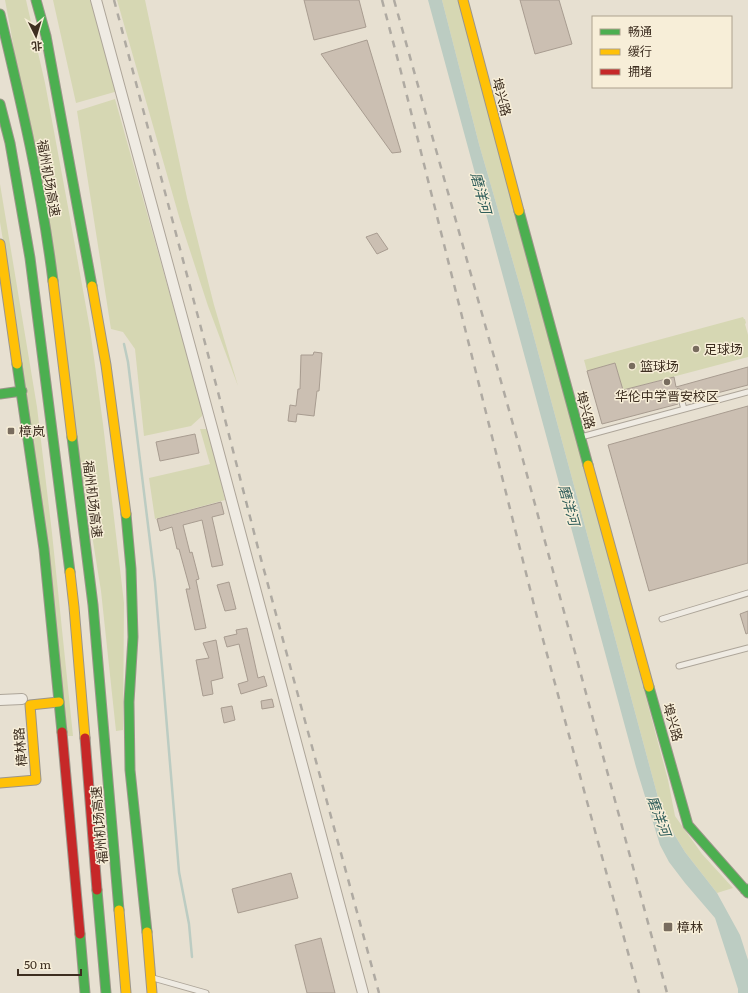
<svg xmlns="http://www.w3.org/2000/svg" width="748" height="993" font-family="Literata,'Noto Sans SC',serif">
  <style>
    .green { fill: #d6d7b3 }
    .water { fill: #bcccc2 }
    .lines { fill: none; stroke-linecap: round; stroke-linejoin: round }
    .stream { stroke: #bcccc2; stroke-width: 2.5 }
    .building { fill: #cbbfb2; stroke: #a89c90 }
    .lane-casing { stroke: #ada599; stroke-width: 7 }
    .street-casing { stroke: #ada599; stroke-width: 12 }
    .fast-casing { stroke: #9c958a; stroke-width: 11 }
    .slow-casing { stroke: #9c958a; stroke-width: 11 }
    .jam-casing { stroke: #9c958a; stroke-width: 11 }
    .lane { stroke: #efebe3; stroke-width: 5 }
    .street { stroke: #efebe3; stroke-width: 10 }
    .fast { stroke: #4caf50; stroke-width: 9 }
    .slow { stroke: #ffc107; stroke-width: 9 }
    .jam { stroke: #c62828; stroke-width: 9 }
    .rail { stroke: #afaaa2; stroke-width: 2.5; stroke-dasharray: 7 7; stroke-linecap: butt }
    .poi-dot { fill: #786c5e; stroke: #f7eed8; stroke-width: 1.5 }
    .labels { text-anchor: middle; stroke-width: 3; stroke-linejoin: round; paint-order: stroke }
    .street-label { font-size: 13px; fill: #3d2e20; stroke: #f7eed8 }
    .poi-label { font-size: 13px; fill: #3d2e20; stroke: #f7eed8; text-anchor: start }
    .water-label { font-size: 14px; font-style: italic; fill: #2f5d5a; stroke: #f7eed8 }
  </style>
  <rect width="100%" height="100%" fill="#e7e0d1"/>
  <path class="green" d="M5,0H26L45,83L68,207L90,329L103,424L124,603L123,730L116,731L101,591L11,32Z
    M53,0H100L125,89L76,103Z
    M117,0H145L187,198L214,305L238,386L208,306L180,220Z
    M442,0H460L668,780L675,816L702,854L733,888L717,893L685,852L663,816L524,300L479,144Z
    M115,99L202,409V416L191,426L144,436L135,349L123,332L111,329L77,111Z
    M0,184L37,407L52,533L73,736H68L16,321L0,222Z
    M743,317L744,319H745L746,323L745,324L748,335V357L623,390L615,363L587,371L584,360Z
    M200,429H209L225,500L155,519L149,478L210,464Z"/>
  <path class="water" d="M428,0H442L479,144L524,300L663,816L685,852L717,893L740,935L748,960V993H738V989L715,918L685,883L669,862L660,845L636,767Z"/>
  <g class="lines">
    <path class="stream" d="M124,344L128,362L155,582L179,872L189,924L192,957"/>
  </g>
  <path class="building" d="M304,0H359L366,27L314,40Z
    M520,0H559L572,44L535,54Z
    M367,40L401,152L392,153L321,54Z
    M377,233L388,249L377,254L366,237Z
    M314,352L322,353L319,391H317L314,416L297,414L296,422L288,421L290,405L296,406L298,389H300L301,355H313Z
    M615,363L623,390L674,377L676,387L748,367V385L686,401L683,391L678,388L675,391L678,404L602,424L587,371Z
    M748,406V563L649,591L608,445Z
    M195,434L199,453L160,461L156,442Z
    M221,502L224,514L212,517L223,565L212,567L202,520L183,525L190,553L192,552L199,579L196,580L206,628L195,630L186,589H190L179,549H177L172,527L160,531L157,519Z
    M229,582L236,609L225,611L217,585Z
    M748,611V633L746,634L740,614Z
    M247,628L258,678L264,676L267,686L241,694L238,684L248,681L239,644L227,647L224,637L237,634L236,630Z
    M216,640L223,678L211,681L213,694L203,696L196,660L209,658L203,643Z
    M272,699L274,707L262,709L261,701Z
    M232,706L235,720L224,723L221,708Z
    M291,873L298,898L238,913L232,889Z
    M321,938L335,993H307L295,945Z"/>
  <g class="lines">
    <defs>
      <path id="lane" d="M679,392L684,409
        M581,437L748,392
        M662,619L748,593
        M679,666L748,648
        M153,978L206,993"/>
      <path id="street" d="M96,0L217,446L363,993
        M0,700L22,699"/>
      <path id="fast" d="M36,0L46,36L92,286
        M0,14C21,102 42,191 53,281
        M0,104L10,143L30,258L70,572
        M519,211L588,465
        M17,364L44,549L62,732
        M0,394L22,391
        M72,437L93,605L119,910
        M126,514L131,569L133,637L129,702L130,770L147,932
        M649,687L688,825L748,893
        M97,890L106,993
        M745,890L748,889
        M80,934L85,993"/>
      <path id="slow" d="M463,0L519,211
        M0,244L17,364
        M53,281L72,437
        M92,286L106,365L126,514
        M588,465L649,687
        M70,572L74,607L85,738
        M0,783L36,780L30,705L59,702
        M119,910L126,993
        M147,932L152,993"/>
      <path id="jam" d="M62,732L80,934
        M85,738L97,890"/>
    </defs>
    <use href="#lane" class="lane-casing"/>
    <use href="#street" class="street-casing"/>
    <use href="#fast" class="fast-casing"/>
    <use href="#slow" class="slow-casing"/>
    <use href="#jam" class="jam-casing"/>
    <use href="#lane" class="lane"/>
    <use href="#street" class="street"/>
    <use href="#fast" class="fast"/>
    <use href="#slow" class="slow"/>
    <use href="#jam" class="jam"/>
    <path class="rail" d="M114,0L218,392L258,548L379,993
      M382,0L400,68L538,621L639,993
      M394,0L523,460L667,993"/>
  </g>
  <g class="poi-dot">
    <circle cx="696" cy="349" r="4"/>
    <circle cx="632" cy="366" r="4"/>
    <circle cx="667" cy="382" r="4"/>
    <rect x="7" y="427" width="8" height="8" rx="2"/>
    <rect x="663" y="922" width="10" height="10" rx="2"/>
  </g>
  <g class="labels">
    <g class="street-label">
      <text transform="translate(502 97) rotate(75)" y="5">埠兴路</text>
      <text transform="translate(49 178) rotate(80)" y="5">福州机场高速</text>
      <text transform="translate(586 410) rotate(75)" y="5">埠兴路</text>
      <text transform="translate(93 499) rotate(83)" y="5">福州机场高速</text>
      <text transform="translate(673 722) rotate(74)" y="5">埠兴路</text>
      <text transform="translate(20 747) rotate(-95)" y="5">樟林路</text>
      <text transform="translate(99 825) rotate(-95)" y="5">福州机场高速</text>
    </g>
    <g class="poi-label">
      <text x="704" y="354">足球场</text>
      <text x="640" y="371">篮球场</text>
      <text x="667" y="401" text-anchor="middle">华伦中学晋安校区</text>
      <text x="19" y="436">樟岚</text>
      <text x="677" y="932">樟林</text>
    </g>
    <g class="water-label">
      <text transform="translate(481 193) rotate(75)" y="5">磨洋河</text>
      <text transform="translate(569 505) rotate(74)" y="5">磨洋河</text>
      <text transform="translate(659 816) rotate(70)" y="5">磨洋河</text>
    </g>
  </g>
  <rect x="592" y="16" width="140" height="72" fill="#f7eed8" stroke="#ada18e"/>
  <rect x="600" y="29" width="20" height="6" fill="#4caf50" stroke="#ada18e"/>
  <text x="628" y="36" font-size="12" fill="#3d2e20">畅通</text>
  <rect x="600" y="49" width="20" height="6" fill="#ffc107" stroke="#ada18e"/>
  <text x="628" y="56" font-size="12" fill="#3d2e20">缓行</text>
  <rect x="600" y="69" width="20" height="6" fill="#c62828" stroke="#ada18e"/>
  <text x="628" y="76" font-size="12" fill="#3d2e20">拥堵</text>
  <g transform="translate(36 36) rotate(175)" stroke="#f7eed8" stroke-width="3" paint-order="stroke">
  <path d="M0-3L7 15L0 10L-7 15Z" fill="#3d2e20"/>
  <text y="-6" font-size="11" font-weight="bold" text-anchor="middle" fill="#3d2e20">北</text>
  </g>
  <path d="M18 969v6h63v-6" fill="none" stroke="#3d2e20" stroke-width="2"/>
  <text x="24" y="969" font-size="12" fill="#3d2e20" stroke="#f7eed8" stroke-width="3" paint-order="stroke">50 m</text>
</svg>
